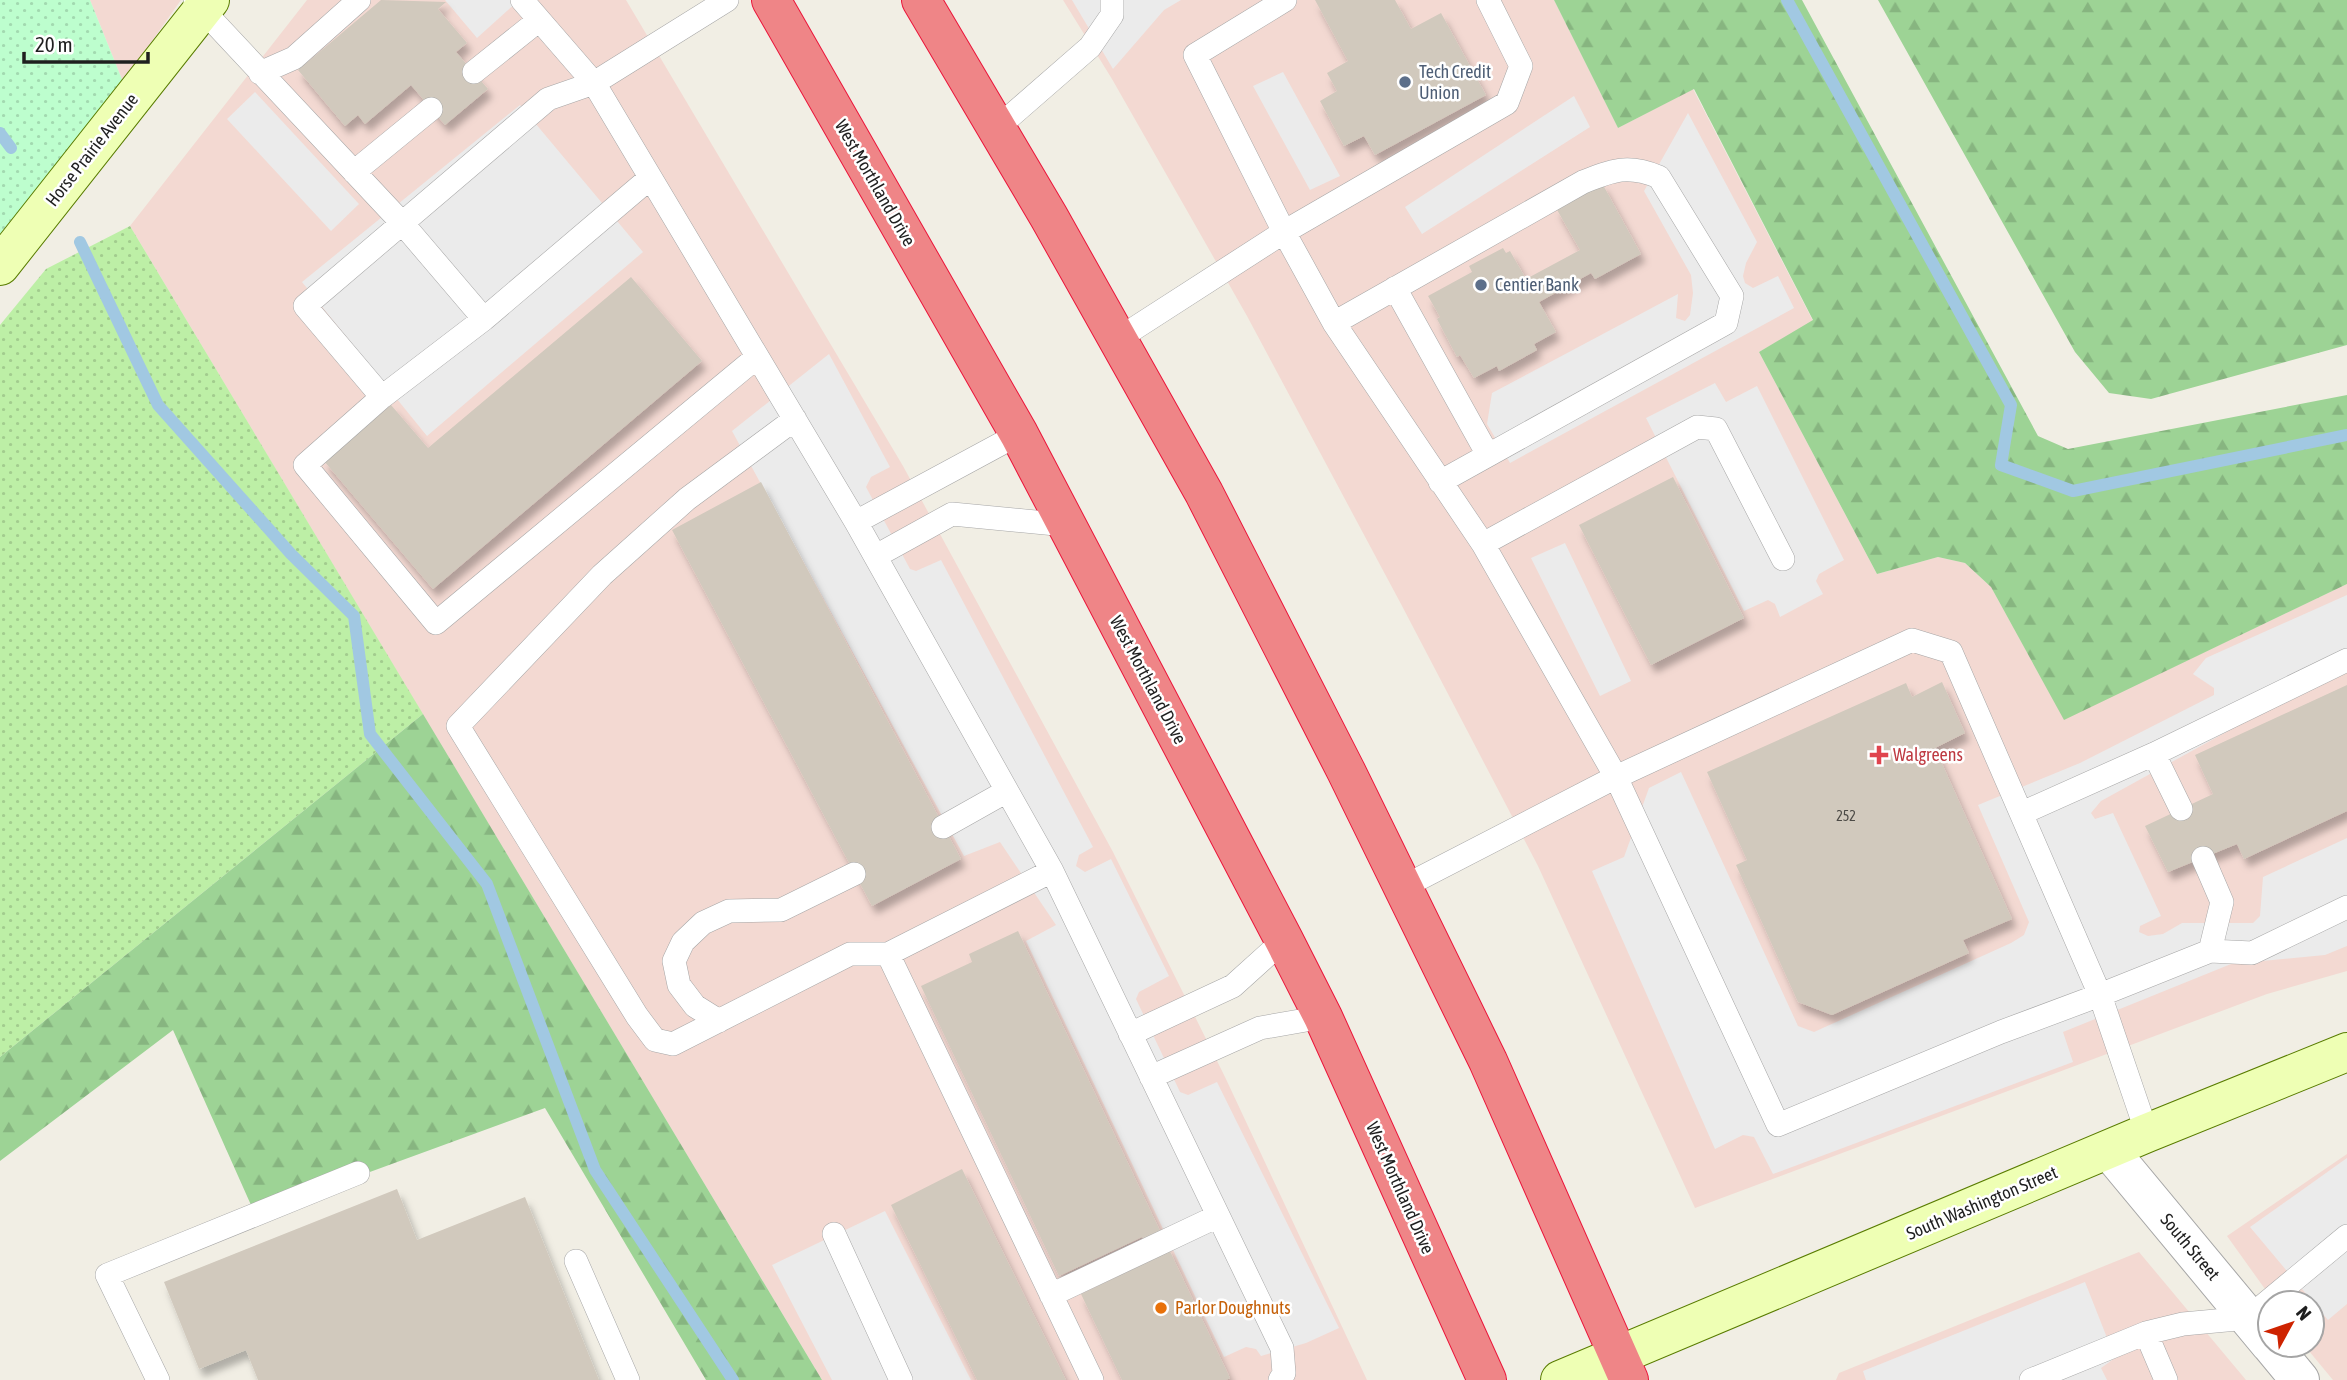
<svg xmlns="http://www.w3.org/2000/svg" width="2347" height="1380" font-family="'Asap Condensed',sans-serif">
  <style>
    .commercial { fill: #f3d9d2 }
    .grass { fill: url(#grass-dots) }
    .forest { fill: url(#forest-firs) }
    .park { fill: url(#park-dots) }
    .parking { fill: #ebebeb }
    .lines { fill: none; stroke-linecap: round; stroke-linejoin: round }
    .stream { stroke: #a1c8e2; stroke-width: 12 }
    .building { fill: #d1c9bd; filter: url(#shadow) }
    .lane-casing { stroke: #a6a6a6; stroke-width: 24 }
    .street-casing { stroke: #a6a6a6; stroke-width: 40 }
    .secondary-casing { stroke: #597c00; stroke-width: 40 }
    .highway-casing { stroke: #eb153a; stroke-width: 40 }
    .lane { stroke: #fff; stroke-width: 23 }
    .street { stroke: #fff; stroke-width: 38 }
    .secondary { stroke: #eeffb4; stroke-width: 38 }
    .highway { stroke: #ef8587; stroke-width: 38 }
    .service-dot { fill: #5c6f8a; stroke: #fff; stroke-width: 2.5 }
    .health-dot { fill: #e0444e; stroke: #fff; stroke-width: 2.5 }
    .food-dot { fill: #e8710a; stroke: #fff; stroke-width: 2.5 }
    .labels { text-anchor: middle; stroke-width: 5; stroke-linejoin: round; paint-order: stroke }
    .number-label { font-size: 14px; fill: #4c4a46 }
    .service-label { font-size: 18px; fill: #4e5e75; stroke: #fff; text-anchor: start }
    .street-label { font-size: 18px; fill: #1f1f1f; stroke: #fff }
    .health-label { font-size: 18px; fill: #be3a42; stroke: #fff; text-anchor: start }
    .food-label { font-size: 18px; fill: #c56008; stroke: #fff; text-anchor: start }
  </style>
  <defs>
    <pattern id="grass-dots" width="8" height="8" patternUnits="userSpaceOnUse" patternTransform="scale(1.75)"><rect width="8" height="8" fill="#bdefa6"/><path d="M2 2h.1M6 6h.1" fill="none" stroke="#a2cc8e" stroke-width="1.8" stroke-linecap="round"/></pattern>
    <pattern id="forest-firs" width="22" height="20" patternUnits="userSpaceOnUse" patternTransform="scale(1.75)"><rect width="22" height="20" fill="#9dd395"/><path d="M5 1l3.5 6h-7zM16 11l3.5 6h-7z" fill="#87b580"/></pattern>
    <pattern id="park-dots" width="8" height="8" patternUnits="userSpaceOnUse" patternTransform="scale(1.75)"><rect width="8" height="8" fill="#bdfece"/><path d="M2 2h.1M6 6h.1" fill="none" stroke="#a2d9b0" stroke-width="1.8" stroke-linecap="round"/></pattern>
    <filter id="shadow"><feDropShadow dx="4.5" dy="8" stdDeviation="3.5" flood-color="#0004"/></filter>
  </defs>
  <rect width="100%" height="100%" fill="#f1eee4"/>
  <path class="commercial" d="M90,0H181L123,82Z
    M307,0H626L903,466L1113,852L1225,1077L1367,1380H822L130,226Z
    M1063,0H1554L1618,128L1693,89L1813,321L1759,352L1877,574L1938,557L1965,563L1991,587L2064,719L2347,584V971L2267,994L1695,1208L1538,866L1401,604L1247,316L1112,79Z
    M2347,1154V1380H2333L2304,1345H2312V1303H2275L2227,1236Z
    M2139,1252L2246,1380H1836L1839,1373Z"/>
  <path class="grass" d="M130,226L423,714L0,1057V325L46,269Z"/>
  <path class="forest" d="M1554,0H1802L2038,436L2068,449L2347,395V584L2064,720L1991,587L1965,563L1938,557L1877,574L1759,352L1813,320L1694,89L1618,128Z
    M1878,0H2347V345L2151,399L2109,393L2075,352Z
    M423,714L822,1380H706L545,1108L255,1214L173,1030L0,1161V1057Z"/>
  <path class="park" d="M0,0H90L123,82L0,234Z"/>
  <path class="parking" d="M445,0H519L477,38Z
    M1072,0H1181L1164,10L1113,69Z
    M1283,72L1340,176L1310,190L1253,86Z
    M255,92L359,204L331,231L227,119Z
    M1574,96L1590,127L1422,234L1405,207Z
    M520,105L643,252L427,436L302,282Z
    M1688,113L1757,242L1746,263L1743,276L1745,283L1753,288L1778,276L1794,308L1510,463L1487,424L1492,393L1678,294L1676,318L1685,321L1690,315L1693,293L1691,275L1644,191Z
    M829,354L890,467L871,477L866,487L910,569L916,571L941,560L1093,847L1079,855L1076,866L1085,872L1111,859L1169,976L1139,992L1136,999L1180,1092L1188,1095L1217,1082L1339,1328L1306,1343L1261,1356L1256,1349L1246,1347L1224,1357L1026,941L1056,925L1000,842L964,856L732,431Z
    M1715,383L1726,402L1757,386L1844,560L1819,574L1816,581L1823,594L1780,617L1775,604L1768,600L1744,611L1646,418Z
    M1565,543L1631,681L1600,696L1531,558Z
    M2347,595V669L2306,688L2101,801L2091,813L2095,819L2113,813L2161,916L2140,926L2139,932L2148,936L2163,934L2182,923H2253L2260,916L2263,877L2347,838V946L2325,955L2231,964L2063,1032L2073,1062L1773,1174L1754,1137L1743,1135L1715,1149L1592,871L1624,857L1649,788L1681,772L1798,1026L1814,1032L2011,943L2024,935L2029,922L1978,805L2080,763L2214,695V688L2193,674L2206,658Z
    M2347,1158V1304L2328,1320L2250,1227Z
    M885,1211L971,1380H832L772,1265Z
    M2085,1282L2115,1358L2101,1368L2107,1380H1866L1863,1371Z"/>
  <g class="lines">
    <path class="stream" d="M1787,0L2011,405L2001,465L2073,491L2347,435
      M0,133L11,148
      M80,242L158,405L291,554L354,616L370,734L487,884L595,1170L733,1380"/>
  </g>
  <path class="building" d="M381,0L446,2L438,9L467,43L456,52L488,89L445,125L411,85L365,124L358,115L345,126L298,70Z
    M1315,0H1395L1411,29L1441,13L1486,95L1375,155L1364,136L1344,146L1320,101L1337,91L1327,73L1348,61Z
    M1602,183L1641,254L1595,279L1591,273L1539,302L1556,332L1534,344L1537,350L1499,371L1497,366L1474,378L1460,355L1457,357L1437,319L1440,317L1428,296L1472,272L1469,266L1503,248L1506,253L1510,251L1526,279L1580,250L1556,208Z
    M631,277L702,361L433,589L324,461L391,405L428,448Z
    M1673,477L1744,618L1651,665L1579,525Z
    M761,482L961,859L872,906L672,530Z
    M1942,682L1965,733L1935,748L2012,919L1963,940L1969,953L1832,1015L1798,1002L1736,865L1747,860L1707,772L1906,683L1912,697Z
    M2347,685V811L2244,859L2237,844L2168,872L2145,826L2213,794L2195,755Z
    M1018,931L1162,1235L1145,1242L1142,1237L1059,1276L921,986L972,962L969,954Z
    M962,1169L1066,1380H977L891,1205Z
    M397,1189L417,1240L525,1197L599,1380H258L246,1350L199,1369L164,1282Z
    M1167,1245L1230,1378L1226,1380H1122L1081,1294L1152,1260L1149,1254Z"/>
  <g class="lines">
    <defs>
      <path id="lane" d="M522,0L594,83L548,99L305,306L382,397L484,319L650,178
        M727,0L594,83L856,522L1052,871L1282,1348L1284,1373L1280,1380
        M1285,0L1195,55L1284,232L1507,103L1521,66L1488,0
        M195,2L403,224L484,319
        M474,72L539,20
        M260,73L294,58L359,0
        M997,128L1090,47L1112,15V0
        M354,172L431,109
        M1395,288L1488,455
        M1334,323L1583,182C1613,170 1628,164 1659,177L1732,296L1726,323L1440,482
        M1118,339L1284,232L1334,323L1483,544L1616,777L1403,887
        M382,397L305,465L436,623L757,357
        M795,419L687,499L602,575L458,726L637,1016L655,1040L673,1044L850,954H888
        M856,522L1019,434
        M1483,544L1697,427L1716,429L1783,559
        M876,556L952,514L1066,525
        M2154,754L2181,809
        M2022,813L2154,754L2347,660
        M943,827L1007,791
        M2203,858L2222,902L2210,951
        M1052,871L888,954L1092,1380
        M719,1021L695,1006L679,985L674,961L683,942L703,923L729,911L781,910L854,874
        M1130,1034L1233,986L1284,940
        M1151,1077L1260,1028L1323,1017
        M2147,1133L2100,995L1951,652L1912,640L1616,777L1778,1125L2001,1032L2100,995L2210,951L2252,953L2347,907
        M834,1234L901,1380
        M576,1261L628,1380
        M1051,1295L1218,1216
        M2146,1333L2166,1380
        M158,1380L107,1275L358,1173
        M2031,1380L2146,1333L2183,1324L2248,1318L2347,1236"/>
      <path id="street" d="M2109,1150L2270,1344
        M2271,1345L2300,1380"/>
      <path id="secondary" d="M0,266L210,0
        M1560,1380L2147,1133L2347,1052"/>
      <path id="highway" d="M771,0L1019,434L1284,940L1323,1017L1487,1380
        M921,0L1049,217L1204,493L1346,771L1488,1061L1629,1380"/>
    </defs>
    <use href="#lane" class="lane-casing"/>
    <use href="#street" class="street-casing"/>
    <use href="#secondary" class="secondary-casing"/>
    <use href="#highway" class="highway-casing"/>
    <use href="#lane" class="lane"/>
    <use href="#street" class="street"/>
    <use href="#secondary" class="secondary"/>
    <use href="#highway" class="highway"/>
  </g>
  <g class="service-dot">
    <circle cx="1405" cy="82" r="7"/>
    <circle cx="1481" cy="285" r="7"/>
  </g>
  <path class="health-dot" d="M1875.5 744.5h7v7h7v7h-7v7h-7v-7h-7v-7h7z"/>
  <circle class="food-dot" cx="1161" cy="1308" r="7"/>
  <g class="labels">
    <g class="number-label">
      <text x="1846" y="821">252</text>
    </g>
    <g class="service-label">
      <text x="1419" y="78">Tech Credit<tspan x="1419" dy="21">Union</tspan></text>
      <text x="1495" y="291">Centier Bank</text>
    </g>
    <g class="street-label">
      <text transform="translate(92 150) rotate(-52)" y="6">Horse Prairie Avenue</text>
      <text transform="translate(875 183) rotate(60)" y="6">West Morthland Drive</text>
      <text transform="translate(1148 680) rotate(62)" y="6">West Morthland Drive</text>
      <text transform="translate(1400 1188) rotate(66)" y="6">West Morthland Drive</text>
      <text transform="translate(1982 1203) rotate(-23)" y="6">South Washington Street</text>
      <text transform="translate(2190 1247) rotate(50)" y="6">South Street</text>
    </g>
    <g class="health-label">
      <text x="1893" y="761">Walgreens</text>
    </g>
    <g class="food-label">
      <text x="1175" y="1314">Parlor Doughnuts</text>
    </g>
  </g>
  <g transform="translate(2291 1324) rotate(50)"><circle r="33" fill="#ffffff" stroke="#a5a5a5" stroke-width="2"/>
  <path d="M0-5L12 26L0 18L-12 26Z" fill="#ce2300"/>
  <text y="-10" font-size="19" font-weight="bold" text-anchor="middle" fill="#1f1f1f">N</text>
  </g>
  <path d="M24 52v10h124v-10" fill="none" stroke="#1f1f1f" stroke-width="3.5"/>
  <text x="35" y="52" font-size="21" fill="#1f1f1f" stroke="#ffffff" stroke-width="5" paint-order="stroke">20 m</text>
</svg>
